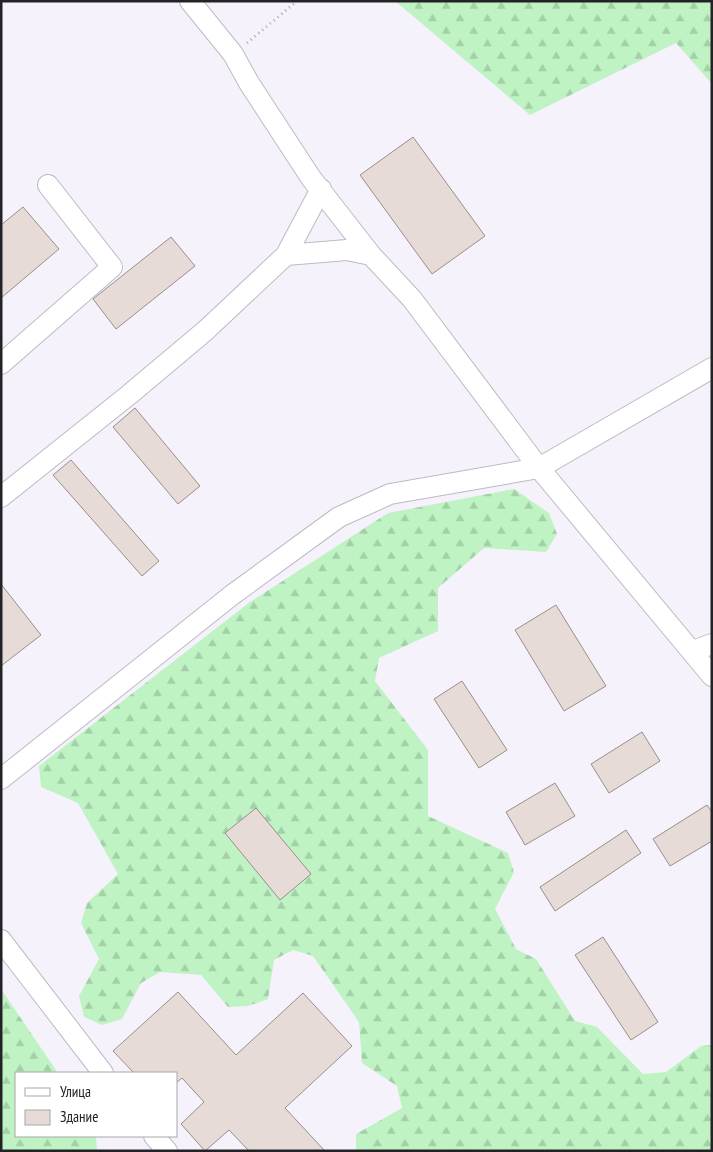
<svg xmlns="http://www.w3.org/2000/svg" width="713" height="1152" font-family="'PT Sans Narrow',sans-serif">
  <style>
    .forest { fill: url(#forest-firs) }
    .building { fill: #e7dbd7; stroke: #998e8a }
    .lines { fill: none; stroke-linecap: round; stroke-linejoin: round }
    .minor-casing { stroke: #bdbac3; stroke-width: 22 }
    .path { stroke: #aba8b0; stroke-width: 3; stroke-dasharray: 1 4; stroke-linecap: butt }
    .minor { stroke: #fff; stroke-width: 20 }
  </style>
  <defs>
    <pattern id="forest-firs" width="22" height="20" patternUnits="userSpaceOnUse" patternTransform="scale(1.25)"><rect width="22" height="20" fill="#bff3c3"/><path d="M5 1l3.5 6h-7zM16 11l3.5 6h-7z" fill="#a4d0a7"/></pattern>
  </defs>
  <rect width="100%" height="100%" fill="#f6f2fc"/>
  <path class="forest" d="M395,1H712V84L676,43L530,115Z
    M514,489L549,513L557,534L546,552L484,548L438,588V631L379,658L375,681L428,750V816L508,853L514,872L495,909L516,949L536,959L575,1021L597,1027L643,1074L666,1072L701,1046L712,1045V1151H356V1134L402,1108L397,1086L362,1063L359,1022L313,956L293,950L274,960L268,999L248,1006L228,1007L201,975L160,972L141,983L122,1019L102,1025L84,1017L79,996L99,959L81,923L87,903L118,874L78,803L41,787L39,766L250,602L388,513Z
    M1,989L58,1073H16V1136H96L97,1151H1Z"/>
  <path class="building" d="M413,137L485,236L432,274L360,175Z
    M23,207L59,249L1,298V225Z
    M171,237L195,266L116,329L93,299Z
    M135,408L200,486L178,504L113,427Z
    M71,460L159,561L142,576L53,475Z
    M1,584L41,635L1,666Z
    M556,605L606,686L564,711L515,630Z
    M462,681L507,750L479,768L434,699Z
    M642,732L660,761L609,793L591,764Z
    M555,783L575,816L525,845L506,812Z
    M707,805L712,812V841L670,866L653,839Z
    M256,808L311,874L280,900L225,833Z
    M626,830L641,853L555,911L540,887Z
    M603,937L658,1022L631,1040L575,955Z
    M178,992L236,1055L303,993L352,1046L285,1108L325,1151H249L229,1130L205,1151L181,1124L204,1102L182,1078L176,1083V1073H134L113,1051Z"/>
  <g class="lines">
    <defs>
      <path id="minor" d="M190,1L233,54L249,83L311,178L371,255L412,299L539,468L712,676
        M286,255L347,250L371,255
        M1,364L112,267L48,185
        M1,497L130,394L205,331L286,255L321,189
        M693,651L712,644
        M1,779L232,595L339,517L390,494L539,468L712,368
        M1,940L103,1073
        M154,1136L167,1151"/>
    </defs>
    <use href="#minor" class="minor-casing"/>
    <path class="path" d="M247,43L297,1"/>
    <use href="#minor" class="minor"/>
  </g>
  <rect width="713" height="1152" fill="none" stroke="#232226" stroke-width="5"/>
  <rect x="15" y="1072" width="162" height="65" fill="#ffffff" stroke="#a7a7a8"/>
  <rect x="25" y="1088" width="25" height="8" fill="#ffffff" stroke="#a7a7a8"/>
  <text x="60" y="1097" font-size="15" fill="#232226">Улица</text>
  <rect x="25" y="1110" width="25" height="15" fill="#e7dbd7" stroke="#a7a7a8"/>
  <text x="60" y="1122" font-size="15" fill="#232226">Здание</text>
</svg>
